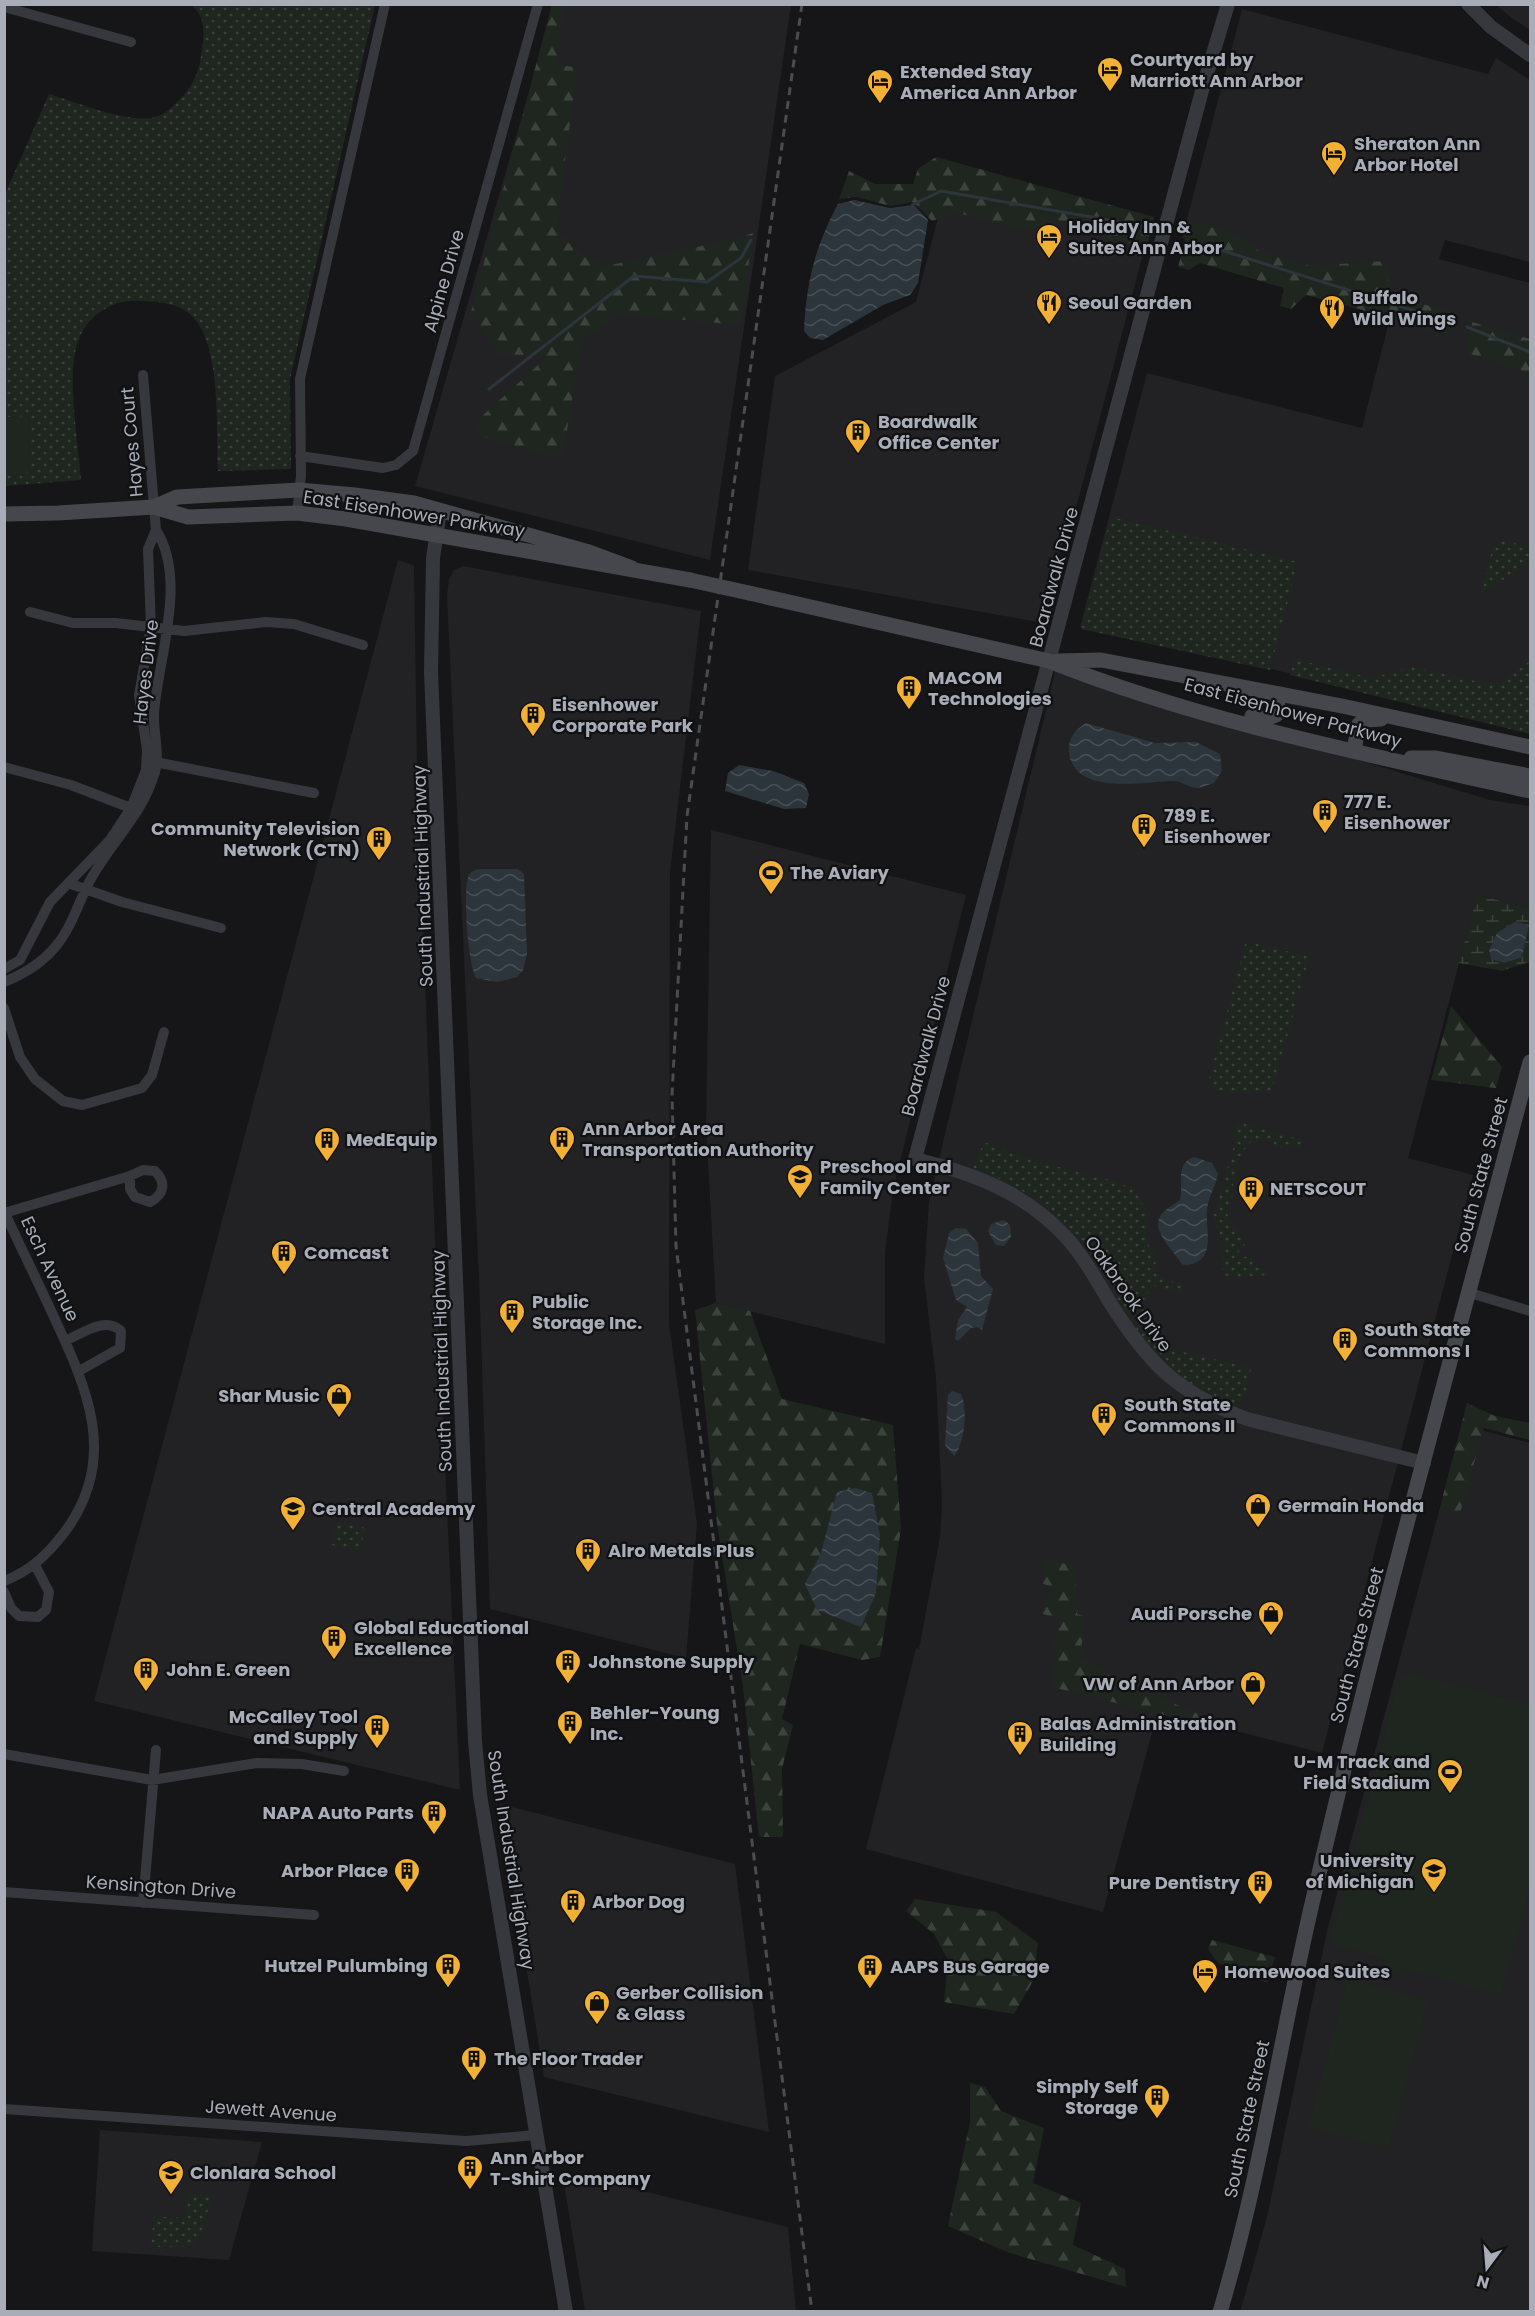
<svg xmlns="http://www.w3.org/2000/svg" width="1535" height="2316" font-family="Poppins,sans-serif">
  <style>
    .built { fill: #222225 }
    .green { fill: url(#green-dots) }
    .forest { fill: url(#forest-firs) }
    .wetland { fill: url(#wetland-marsh) }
    .pitch { fill: #1e261f }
    .water { fill: url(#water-waves) }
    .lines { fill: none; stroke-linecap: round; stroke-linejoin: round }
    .stream { stroke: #2c353c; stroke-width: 3 }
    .minor { stroke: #37383d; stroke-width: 10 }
    .tertiary { stroke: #37383d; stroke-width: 14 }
    .secondary { stroke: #45474d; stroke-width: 15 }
    .rail { stroke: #4a4c52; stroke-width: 3; stroke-dasharray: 8 6; stroke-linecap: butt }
    .secondary-bridge { stroke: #45474d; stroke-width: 15 }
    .labels { text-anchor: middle; stroke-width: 4.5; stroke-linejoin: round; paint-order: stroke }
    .poi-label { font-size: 18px; font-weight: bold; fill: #a8adb8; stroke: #111113; text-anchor: start }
    .street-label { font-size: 18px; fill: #a8adb8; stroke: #111113 }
  </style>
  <defs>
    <pattern id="green-dots" width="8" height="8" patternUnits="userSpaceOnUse" patternTransform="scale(1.5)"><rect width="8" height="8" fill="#1e261f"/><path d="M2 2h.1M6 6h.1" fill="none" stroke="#3c433d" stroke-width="1.8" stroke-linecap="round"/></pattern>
    <pattern id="forest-firs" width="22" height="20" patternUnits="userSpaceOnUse" patternTransform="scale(1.5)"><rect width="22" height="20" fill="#1e261f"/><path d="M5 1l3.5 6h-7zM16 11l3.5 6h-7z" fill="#3c433d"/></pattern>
    <pattern id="wetland-marsh" width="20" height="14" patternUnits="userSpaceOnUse" patternTransform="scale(1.5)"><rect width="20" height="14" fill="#1e261f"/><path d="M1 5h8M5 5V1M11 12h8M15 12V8" fill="none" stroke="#3c433d"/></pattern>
    <pattern id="water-waves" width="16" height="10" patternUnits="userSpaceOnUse" patternTransform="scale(1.5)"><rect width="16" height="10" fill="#2c353c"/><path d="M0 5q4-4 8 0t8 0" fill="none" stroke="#485056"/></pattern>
  </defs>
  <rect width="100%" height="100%" fill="#161618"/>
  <path class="built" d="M554,5H791L710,560L415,486Z
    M1496,5H1530V30L1512,18Z
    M1242,9L1488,74L1496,58L1530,80V262L1445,240L1439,259L1530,283V733L1302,676L1080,627L1147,373L1362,428L1396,294L1182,238Z
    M944,195L1149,231L1078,501L1059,553L1038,622L748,570L775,376L916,302Z
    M398,560L414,565L417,767L436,1270L460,1790L94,1701Z
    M463,566L701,611L670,872L669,1324L697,1524L686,1658L490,1609L479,1277L447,596L449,579L454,570Z
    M1056,668L1490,800L1530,806V908L1477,895L1408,1158L1473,1175L1322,1753L1158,1711L1103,1912L866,1849L916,1648L919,1649L940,1537L942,1504L936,1378L924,1278L929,1201Z
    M711,830L966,895L893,1190L885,1253V1344L716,1303L706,1127Z
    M1462,1425L1530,1443V2311L1240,2312L1267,2217L1327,1931Z
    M500,1804L735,1864L769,2132L544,2077Z
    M100,2130L262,2142L229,2260L92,2251Z
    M562,2171L788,2227L796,2311H585Z"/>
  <path class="green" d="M192,5H375L290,379L291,469L218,471C216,430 222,346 192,316C177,301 151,301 131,301C108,302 87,318 79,339C65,371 79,444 81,480L5,486V194L49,94C76,102 124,122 152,118C166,115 173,106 182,97C193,86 199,71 201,56C204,36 207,19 192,5Z
    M1111,517L1298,562L1270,670L1081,629Z
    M1504,541L1530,547V562L1484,592L1482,590L1493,547Z
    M1294,659L1371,678L1412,667L1497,686L1530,661V734L1290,675Z
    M1246,941L1309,957L1272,1091L1231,1093L1207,1087Z
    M1238,1122L1302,1140L1300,1149L1290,1146L1289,1150L1275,1146L1272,1140C1241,1131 1238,1167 1232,1189L1234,1192L1227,1209L1228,1218L1240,1233L1245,1245L1238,1250L1243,1258L1251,1254L1259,1268L1264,1269L1268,1275L1237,1277L1222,1275L1223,1240L1216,1226L1214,1214L1236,1139L1231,1131Z
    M984,1142L1028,1159L1117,1182L1135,1190L1146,1210L1147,1243L1156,1255L1155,1273L1184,1287L1181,1293L1150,1285L1143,1314L1171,1349L1251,1368L1245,1398L1239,1406C1214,1396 1191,1387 1171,1369C1137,1339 1117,1295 1092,1257C1065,1215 1020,1184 973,1168Z
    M337,1522L365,1528L360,1552L332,1545Z
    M192,2193L212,2196L203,2228L193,2246L151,2247L154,2215L171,2218L185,2217L186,2197Z"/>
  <path class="forest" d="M552,4L563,5L556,64L577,68L556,231L584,257L606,266L735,239L753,233L740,325L620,314L582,341L562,459L477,435L480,418L548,356L499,354L471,312Z
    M936,157L1154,217L1148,242L1115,244L1095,231L1052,221L1031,230L957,213L932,221L913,202L890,206L857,197L839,199L849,171L875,184H913L918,169Z
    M1190,221L1240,236L1262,253L1311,266L1385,261L1393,297L1455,312L1448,335L1386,319L1368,323L1363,310L1306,295L1291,309L1280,306L1284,288L1200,263L1189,270L1178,267Z
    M1472,322L1530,339V373L1467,353Z
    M1451,1006L1502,1067L1496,1088L1431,1080Z
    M716,1303L750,1311L782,1399L893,1425L901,1529L880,1657L862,1660L800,1644L782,1719L793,1725L782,1769L783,1837H759L743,1687L717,1524L695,1310Z
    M1467,1403L1495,1416L1530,1423V1440L1484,1428L1459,1516L1441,1503Z
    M1047,1560L1075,1566C1073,1578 1078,1587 1074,1598L1079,1600L1077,1614L1084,1616L1081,1632L1084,1633L1081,1647L1085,1649L1082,1657L1114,1678L1201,1715L1208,1726L1056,1688L1052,1676L1058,1650L1054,1648L1061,1619L1043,1614L1050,1586L1041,1583Z
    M915,1899L996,1912L1038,1943L1033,1981L1014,2014L944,2002L948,1960L934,1934L906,1911Z
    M1212,1940L1275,1957L1267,1983L1218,1963L1208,1949Z
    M970,2083L985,2087L1001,2111L1044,2128L1033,2183L1081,2203L1073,2245L1125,2269L1126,2287L1007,2252L948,2226L970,2122Z"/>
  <path class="wetland" d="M1477,895L1530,908L1529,962L1502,971L1459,963Z"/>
  <path class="pitch" d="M29,416L30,472H5V417Z
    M1410,1673L1530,1705V1885L1501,1995L1403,1969L1402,1973L1385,1968L1387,1959L1330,1944L1399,1679Z
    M1348,1979L1428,2000L1389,2148L1308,2127Z"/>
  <path class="water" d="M854,200L890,208L914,205L928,220L918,283L910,295L883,305L823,340L810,338L804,331C806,283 815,247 838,204Z
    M1086,723L1155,743L1196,742L1220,754L1222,771L1214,783C1208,785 1201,788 1196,788C1188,787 1181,781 1174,781C1145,781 1074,797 1069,752C1068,738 1075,730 1086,723Z
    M739,765L773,771L804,783L809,794L806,808L784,809L725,791L728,773Z
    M486,869H518L524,874L527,954L523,970L517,977L497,982L476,978C468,963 462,890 469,875C472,869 481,869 486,869Z
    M1515,922L1529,925L1522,957L1505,963L1491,959L1489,950L1497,933Z
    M1194,1157L1212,1163L1218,1174C1216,1186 1208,1197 1207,1210C1205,1229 1217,1260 1188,1265L1182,1264C1174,1251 1150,1230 1161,1215C1166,1208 1174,1205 1180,1200C1184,1185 1174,1164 1194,1157Z
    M1004,1220L1010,1225L1011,1237L1004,1246L996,1245L988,1231L991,1224Z
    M956,1228L966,1229L978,1243L981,1276L993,1289L982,1330L977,1327L971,1328L958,1341L955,1339L958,1320L967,1307L956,1300L943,1258L949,1233Z
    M952,1391L961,1394C968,1409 965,1443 954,1456L945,1445L948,1395Z
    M855,1488L872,1493L880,1535L876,1593L861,1627L817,1610L805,1584L821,1553L837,1492Z"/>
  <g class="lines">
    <path class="stream" d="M912,205L941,191L1144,226
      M1192,241L1447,321
      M1467,327L1530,352
      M489,389L634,276L707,282L741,258L751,240"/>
    <path class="minor" d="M4,7L131,42
      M300,456L383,468L396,465L413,451L538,4
      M297,513L301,476L300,379L385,4
      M30,612L73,623H116L184,631L266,622L294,624L363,645
      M150,761L314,793
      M4,767L71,785L136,810
      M68,883L122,902L221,928
      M4,969L20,960L50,902L110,840L131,808L146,770L147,750L139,695L151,627L148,549L156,530L143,375
      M4,982C24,974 43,962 56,946C73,926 79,899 92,877C113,840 143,814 155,772C160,753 153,732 154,713C158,659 188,579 156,530
      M4,1008L20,1057L35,1079L63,1101L82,1105L142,1088L152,1075L164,1032
      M4,1211C20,1246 37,1280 53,1315C87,1388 120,1459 64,1533C47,1555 30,1571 4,1581
      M4,1213L130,1176L143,1170L155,1171C166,1182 165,1194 150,1202L135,1197L130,1189V1176
      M1470,1293L1530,1311
      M65,1341C83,1333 105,1316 121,1331L120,1348L79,1371
      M4,1592L11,1608L19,1616L38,1617L46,1610L49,1592L35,1565
      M4,1754L152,1780L257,1763L302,1764L344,1771
      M4,1892L314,1915
      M143,1903L156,1750
      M4,2109L466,2141L536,2135"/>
    <path class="tertiary" d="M1228,4L1203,87L915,1159C972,1173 1025,1192 1066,1237C1083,1256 1096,1279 1109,1301C1148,1363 1177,1393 1247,1419L1424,1463
      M1468,4L1491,27L1530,55
      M440,511L433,558L431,672L475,1741L480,1795L566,2312"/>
    <path class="secondary" d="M154,507L188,517L297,513L346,519L690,580
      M4,514L58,513L154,507L177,497L299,490L355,495L414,503L589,552L632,568
      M749,593L1049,661C1202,722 1370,755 1530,791
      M1058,661L1101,660L1342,706L1530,747
      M1252,716L1265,719L1276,715L1279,694
      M1354,750L1359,724L1366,720L1381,719
      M1411,758H1436L1530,776
      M1220,2312C1261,2175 1281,2034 1314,1895C1379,1616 1457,1339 1530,1062"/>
    <path class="rail" d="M802,4L687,816L672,1094L676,1246L812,2312"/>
    <path class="secondary-bridge" d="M690,580L749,593"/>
  </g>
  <defs>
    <symbol id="hotel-pin" viewBox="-11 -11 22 30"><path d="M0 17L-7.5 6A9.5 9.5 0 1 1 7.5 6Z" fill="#f2b134" stroke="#111113"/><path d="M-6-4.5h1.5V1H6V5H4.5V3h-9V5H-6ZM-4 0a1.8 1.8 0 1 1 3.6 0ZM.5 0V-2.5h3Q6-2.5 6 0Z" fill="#111"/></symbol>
    <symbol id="restaurant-pin" viewBox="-11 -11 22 30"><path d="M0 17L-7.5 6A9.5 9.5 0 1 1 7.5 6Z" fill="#f2b134" stroke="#111113"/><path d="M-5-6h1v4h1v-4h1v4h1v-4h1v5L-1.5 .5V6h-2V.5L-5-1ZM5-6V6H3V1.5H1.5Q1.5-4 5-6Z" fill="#111"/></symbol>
    <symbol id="building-pin" viewBox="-11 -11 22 30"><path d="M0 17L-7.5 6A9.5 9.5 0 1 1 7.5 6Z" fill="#f2b134" stroke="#111113"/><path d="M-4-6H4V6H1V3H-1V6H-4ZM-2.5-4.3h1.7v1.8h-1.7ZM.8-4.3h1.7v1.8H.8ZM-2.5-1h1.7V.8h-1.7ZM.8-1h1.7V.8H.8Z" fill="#111"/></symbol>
    <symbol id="stadium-pin" viewBox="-11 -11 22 30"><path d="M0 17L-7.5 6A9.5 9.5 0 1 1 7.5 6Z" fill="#f2b134" stroke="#111113"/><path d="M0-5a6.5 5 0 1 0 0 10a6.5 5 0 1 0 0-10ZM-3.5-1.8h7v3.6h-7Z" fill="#111"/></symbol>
    <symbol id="school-pin" viewBox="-11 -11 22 30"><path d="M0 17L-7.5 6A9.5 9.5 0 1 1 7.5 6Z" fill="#f2b134" stroke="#111113"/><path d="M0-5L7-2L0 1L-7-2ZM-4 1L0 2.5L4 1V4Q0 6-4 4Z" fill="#111"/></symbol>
    <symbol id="shop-pin" viewBox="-11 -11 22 30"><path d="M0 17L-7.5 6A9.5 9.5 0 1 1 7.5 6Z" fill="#f2b134" stroke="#111113"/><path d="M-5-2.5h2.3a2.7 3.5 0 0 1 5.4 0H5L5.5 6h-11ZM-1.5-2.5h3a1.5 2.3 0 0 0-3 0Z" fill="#111"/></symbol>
    <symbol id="university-pin" viewBox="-11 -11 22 30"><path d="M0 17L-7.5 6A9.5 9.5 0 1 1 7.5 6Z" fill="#f2b134" stroke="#111113"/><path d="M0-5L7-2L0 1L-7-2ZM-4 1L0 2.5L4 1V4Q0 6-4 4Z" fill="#111"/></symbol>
  </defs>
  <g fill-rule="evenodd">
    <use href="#hotel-pin" x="1095" y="55" width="30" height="40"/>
    <use href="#hotel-pin" x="865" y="67" width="30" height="40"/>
    <use href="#hotel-pin" x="1319" y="139" width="30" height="40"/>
    <use href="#hotel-pin" x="1034" y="222" width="30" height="40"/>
    <use href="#restaurant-pin" x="1034" y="288" width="30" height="40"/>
    <use href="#restaurant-pin" x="1317" y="293" width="30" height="40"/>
    <use href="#building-pin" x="843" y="417" width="30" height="40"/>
    <use href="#building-pin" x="894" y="673" width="30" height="40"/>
    <use href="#building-pin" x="518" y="700" width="30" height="40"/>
    <use href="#building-pin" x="1310" y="797" width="30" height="40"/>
    <use href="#building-pin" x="1129" y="811" width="30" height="40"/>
    <use href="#building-pin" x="364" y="824" width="30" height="40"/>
    <use href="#stadium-pin" x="756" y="858" width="30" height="40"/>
    <use href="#building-pin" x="547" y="1124" width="30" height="40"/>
    <use href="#building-pin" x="312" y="1125" width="30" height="40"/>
    <use href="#school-pin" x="785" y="1162" width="30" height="40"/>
    <use href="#building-pin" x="1236" y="1174" width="30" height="40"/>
    <use href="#building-pin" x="269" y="1238" width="30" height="40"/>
    <use href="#building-pin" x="497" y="1297" width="30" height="40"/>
    <use href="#building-pin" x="1330" y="1325" width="30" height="40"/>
    <use href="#shop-pin" x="324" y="1381" width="30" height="40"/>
    <use href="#building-pin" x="1089" y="1400" width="30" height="40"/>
    <use href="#shop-pin" x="1243" y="1491" width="30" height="40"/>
    <use href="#school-pin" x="278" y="1494" width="30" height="40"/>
    <use href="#building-pin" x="573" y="1536" width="30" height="40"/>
    <use href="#shop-pin" x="1256" y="1599" width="30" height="40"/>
    <use href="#building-pin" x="319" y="1623" width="30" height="40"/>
    <use href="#building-pin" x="553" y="1647" width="30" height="40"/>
    <use href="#building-pin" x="131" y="1655" width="30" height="40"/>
    <use href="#shop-pin" x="1238" y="1669" width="30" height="40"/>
    <use href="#building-pin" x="555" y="1708" width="30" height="40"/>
    <use href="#building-pin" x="362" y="1712" width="30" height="40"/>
    <use href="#building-pin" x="1005" y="1719" width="30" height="40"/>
    <use href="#stadium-pin" x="1435" y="1757" width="30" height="40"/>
    <use href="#building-pin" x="419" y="1798" width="30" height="40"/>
    <use href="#building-pin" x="392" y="1856" width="30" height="40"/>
    <use href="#university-pin" x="1419" y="1856" width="30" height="40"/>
    <use href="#building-pin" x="1245" y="1868" width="30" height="40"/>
    <use href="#building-pin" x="558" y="1887" width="30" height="40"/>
    <use href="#building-pin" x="433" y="1951" width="30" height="40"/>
    <use href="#building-pin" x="855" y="1952" width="30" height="40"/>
    <use href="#hotel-pin" x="1190" y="1957" width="30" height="40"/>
    <use href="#shop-pin" x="582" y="1988" width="30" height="40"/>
    <use href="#building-pin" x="459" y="2044" width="30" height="40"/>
    <use href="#building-pin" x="1142" y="2082" width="30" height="40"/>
    <use href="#building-pin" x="455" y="2153" width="30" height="40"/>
    <use href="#school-pin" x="156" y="2158" width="30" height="40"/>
  </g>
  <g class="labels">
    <g class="poi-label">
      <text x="1130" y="66">Courtyard by<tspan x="1130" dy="21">Marriott Ann Arbor</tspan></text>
      <text x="900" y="78">Extended Stay<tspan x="900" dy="21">America Ann Arbor</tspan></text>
      <text x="1354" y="150">Sheraton Ann<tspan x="1354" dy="21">Arbor Hotel</tspan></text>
      <text x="1068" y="233">Holiday Inn &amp;<tspan x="1068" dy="21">Suites Ann Arbor</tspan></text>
      <text x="1352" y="304">Buffalo<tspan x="1352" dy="21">Wild Wings</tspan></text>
      <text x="1068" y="309">Seoul Garden</text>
      <text x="878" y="428">Boardwalk<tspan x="878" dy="21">Office Center</tspan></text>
      <text x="928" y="684">MACOM<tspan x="928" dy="21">Technologies</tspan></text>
      <text x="552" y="711">Eisenhower<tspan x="552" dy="21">Corporate Park</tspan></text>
      <text x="1344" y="808">777 E.<tspan x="1344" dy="21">Eisenhower</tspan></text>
      <text x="1164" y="822">789 E.<tspan x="1164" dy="21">Eisenhower</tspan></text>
      <text x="360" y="835" text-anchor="end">Community Television<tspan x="360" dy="21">Network (CTN)</tspan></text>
      <text x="790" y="879">The Aviary</text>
      <text x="582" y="1135">Ann Arbor Area<tspan x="582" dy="21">Transportation Authority</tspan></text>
      <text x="346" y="1146">MedEquip</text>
      <text x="820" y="1173">Preschool and<tspan x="820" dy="21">Family Center</tspan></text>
      <text x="1270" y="1195">NETSCOUT</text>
      <text x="304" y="1259">Comcast</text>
      <text x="532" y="1308">Public<tspan x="532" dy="21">Storage Inc.</tspan></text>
      <text x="1364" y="1336">South State<tspan x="1364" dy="21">Commons I</tspan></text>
      <text x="320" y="1402" text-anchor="end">Shar Music</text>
      <text x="1124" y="1411">South State<tspan x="1124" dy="21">Commons II</tspan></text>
      <text x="1278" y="1512">Germain Honda</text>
      <text x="312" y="1515">Central Academy</text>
      <text x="608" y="1557">Alro Metals Plus</text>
      <text x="1252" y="1620" text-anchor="end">Audi Porsche</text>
      <text x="354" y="1634">Global Educational<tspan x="354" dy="21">Excellence</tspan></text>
      <text x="588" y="1668">Johnstone Supply</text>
      <text x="166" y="1676">John E. Green</text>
      <text x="1234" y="1690" text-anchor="end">VW of Ann Arbor</text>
      <text x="590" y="1719">Behler-Young<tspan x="590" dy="21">Inc.</tspan></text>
      <text x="358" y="1723" text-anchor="end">McCalley Tool<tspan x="358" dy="21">and Supply</tspan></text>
      <text x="1040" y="1730">Balas Administration<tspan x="1040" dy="21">Building</tspan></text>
      <text x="1430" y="1768" text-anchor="end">U-M Track and<tspan x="1430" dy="21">Field Stadium</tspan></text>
      <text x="414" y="1819" text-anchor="end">NAPA Auto Parts</text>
      <text x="1414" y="1867" text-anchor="end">University<tspan x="1414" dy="21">of Michigan</tspan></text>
      <text x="388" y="1877" text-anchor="end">Arbor Place</text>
      <text x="1240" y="1889" text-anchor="end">Pure Dentistry</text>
      <text x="592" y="1908">Arbor Dog</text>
      <text x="428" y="1972" text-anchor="end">Hutzel Pulumbing</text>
      <text x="890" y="1973">AAPS Bus Garage</text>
      <text x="1224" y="1978">Homewood Suites</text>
      <text x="616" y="1999">Gerber Collision<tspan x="616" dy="21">&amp; Glass</tspan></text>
      <text x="494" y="2065">The Floor Trader</text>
      <text x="1138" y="2093" text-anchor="end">Simply Self<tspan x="1138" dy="21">Storage</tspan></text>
      <text x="490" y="2164">Ann Arbor<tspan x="490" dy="21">T-Shirt Company</tspan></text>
      <text x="190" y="2179">Clonlara School</text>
    </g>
    <g class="street-label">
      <text transform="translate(444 281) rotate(-74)" y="6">Alpine Drive</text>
      <text transform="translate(132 442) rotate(-95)" y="6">Hayes Court</text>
      <text transform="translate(414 514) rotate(9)" y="6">East Eisenhower Parkway</text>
      <text transform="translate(1054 577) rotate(-75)" y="6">Boardwalk Drive</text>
      <text transform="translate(146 672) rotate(-83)" y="6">Hayes Drive</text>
      <text transform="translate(1293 713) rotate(15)" y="6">East Eisenhower Parkway</text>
      <text transform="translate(423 876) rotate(-92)" y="6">South Industrial Highway</text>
      <text transform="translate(926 1046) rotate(-75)" y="6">Boardwalk Drive</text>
      <text transform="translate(1481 1175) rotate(-75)" y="6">South State Street</text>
      <text transform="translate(50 1269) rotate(65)" y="6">Esch Avenue</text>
      <text transform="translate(1128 1294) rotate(55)" y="6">Oakbrook Drive</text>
      <text transform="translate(442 1361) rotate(-92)" y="6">South Industrial Highway</text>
      <text transform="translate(1357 1645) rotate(-75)" y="6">South State Street</text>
      <text transform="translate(511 1860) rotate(81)" y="6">South Industrial Highway</text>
      <text transform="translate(161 1887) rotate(4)" y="6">Kensington Drive</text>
      <text transform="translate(271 2111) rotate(4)" y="6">Jewett Avenue</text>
      <text transform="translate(1247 2119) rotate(-78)" y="6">South State Street</text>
    </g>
  </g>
  <rect width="1535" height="2316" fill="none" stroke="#a8adb8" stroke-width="12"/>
  <g transform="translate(1487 2268) rotate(196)" stroke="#111113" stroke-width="4.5" paint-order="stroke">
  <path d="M0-4.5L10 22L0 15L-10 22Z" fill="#a8adb8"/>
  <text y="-9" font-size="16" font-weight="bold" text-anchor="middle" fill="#a8adb8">N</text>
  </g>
</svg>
